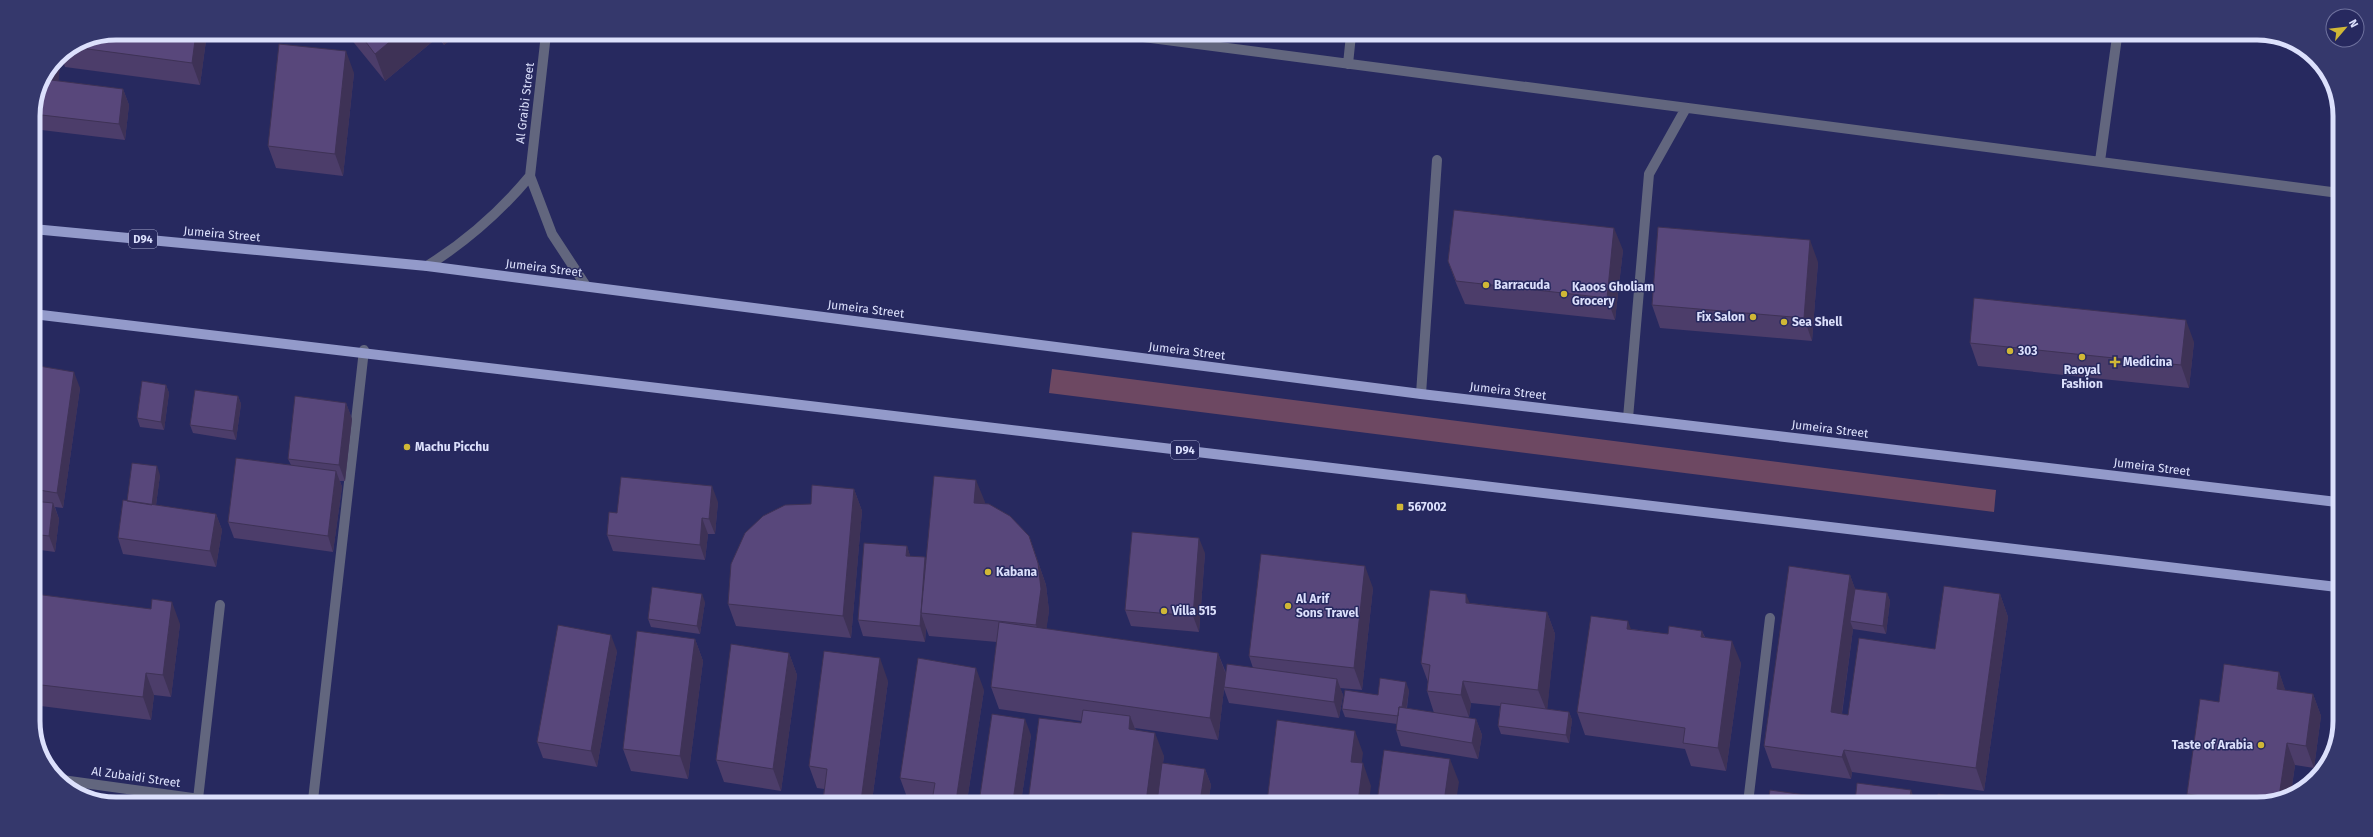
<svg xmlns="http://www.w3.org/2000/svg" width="2373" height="837" font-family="'Fira Sans',sans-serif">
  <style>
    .green { fill: #6d4862 }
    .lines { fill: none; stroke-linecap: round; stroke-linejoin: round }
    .minor { stroke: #62667e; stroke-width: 10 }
    .major { stroke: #939aca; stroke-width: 10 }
    .wall { fill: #4c3d6a }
    .shaded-wall { fill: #3e3256 }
    .building { fill: #58477b; stroke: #3e3256 }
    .poi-dot { fill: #d0b736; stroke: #27295f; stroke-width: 1.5 }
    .labels { text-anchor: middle; stroke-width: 3; stroke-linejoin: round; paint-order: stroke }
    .shield { fill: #27295f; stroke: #a6a9cd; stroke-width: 1 }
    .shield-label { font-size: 11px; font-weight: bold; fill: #dce0fc }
    .street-label { font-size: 12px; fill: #dce0fc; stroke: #27295f }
    .poi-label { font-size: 12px; font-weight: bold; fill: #dce0fc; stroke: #27295f; text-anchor: start }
    .rim { fill: none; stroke: #dce0fc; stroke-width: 5 }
  </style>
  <rect width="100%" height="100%" fill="#27295f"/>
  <path class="green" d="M1052,369L1996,490L1994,512L1049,393Z"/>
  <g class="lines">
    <path class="minor" d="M546,34L530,176L552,234L586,286
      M1128,35L2339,193
      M1348,64L1351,35
      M2100,161L2117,37
      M427,266C467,241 500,212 530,176
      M1421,394L1437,160
      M1628,418L1649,174L1686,108
      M62,780L207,800
      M198,799L220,605
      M313,800L364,350
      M1748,803L1770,618"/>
    <path class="major" d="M33,229L427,266L1421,394L2337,502
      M33,314C802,399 1569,497 2337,587"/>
  </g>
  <path class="wall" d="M207,33L200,85L65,67L61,56L58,81L123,89L129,105L125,140L33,129V111L57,57L84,39Z
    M346,33L458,34L444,45L438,37L385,81Z
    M354,73L343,176L276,168L268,146Z
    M1623,250L1615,320L1465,304L1456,283L1448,261Z
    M1818,262L1812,341L1660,328L1652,305Z
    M2194,342L2189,388L1978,366L1970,343Z
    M33,365L80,388L63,508L55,507L59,519L55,552L33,549Z
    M166,385L169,393L164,430L140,427L137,418Z
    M238,396L241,404L236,440L193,433L190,425Z
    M346,403L352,419L345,481H340L342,487L333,552L234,538L228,522L291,465L288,459Z
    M160,475L156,505L216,514L222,530L216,567L123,554L118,538L127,501Z
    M854,489L862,511L851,638L736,626L728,604L811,504Z
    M718,502L715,534H708L705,560L613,551L607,535L617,513Z
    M985,502L984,504L1029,536L1046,585L1049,611L1046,629L1218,653L1226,673L1253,668L1249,656L1373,588L1362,690L1340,688L1343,695L1339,718L1229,703L1224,689L1218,740L1135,728L1136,730L1164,756L1163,763L1205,769L1211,785L1208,802L1081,723V721L999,709L991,687L997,642L929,636L926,628L925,642L863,636L858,620L907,546L910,556L925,557L926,559Z
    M1205,553L1199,632L1131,626L1125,610Z
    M1850,575L1855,589L1887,593L1890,601L1886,634L1853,629L1842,714L1848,715L1935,649L2000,594L2008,617L1984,791L1852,772L1851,779L1772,768L1764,746Z
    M705,602L700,634L651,627L648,619Z
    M1470,603L1547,612L1555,634L1547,709L1569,712L1572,720L1569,743L1501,734L1498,726L1500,706L1471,703L1469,717L1453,716L1476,719L1482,735L1478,759L1401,746L1396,730L1397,724L1345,717L1342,709L1378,695L1409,690L1407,708L1434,713L1427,691L1428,682L1421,663Z
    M33,611L180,624L171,697L154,695L151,720L33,705Z
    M1631,629L1668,634L1702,631L1705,637L1741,663L1726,771L1691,766L1685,749L1585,735L1577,712Z
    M695,639L703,661L688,779L631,771L623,749Z
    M617,651L597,767L543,758L537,742Z
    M789,653L797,675L781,791L724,782L716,760Z
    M2279,672L2285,690L2313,694L2321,716L2314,768L2295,765L2291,793L2258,804H2190L2187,794L2219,702Z
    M888,681L872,801H823L824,789L817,788L809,766Z
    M984,690L967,801H916L908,800L900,778Z
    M1031,735L1021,802L982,801L980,796Z"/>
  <path class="shaded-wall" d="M196,33H207L200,85L192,63Z
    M399,34H437L438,37L385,81L375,54Z
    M440,34H458L444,45Z
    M346,51L354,73L343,176L335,154Z
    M61,55V56L57,96L51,80L53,64L57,57Z
    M123,89L129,105L125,140L119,124Z
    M1614,228L1623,250L1615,320L1607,298Z
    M1810,240L1818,262L1812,341L1804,318Z
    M2186,320L2194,342L2189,388L2181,365Z
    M74,372L80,388L63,508L57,493Z
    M166,385L169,393L164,430L161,422Z
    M238,396L241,404L236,440L233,431Z
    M346,403L352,419L345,481L339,465Z
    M157,466L160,475L154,520L151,512Z
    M336,471L342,487L333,552L328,536Z
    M976,480L985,502L983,526L974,503Z
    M712,486L718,502L715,534L709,519Z
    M854,489L862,511L851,638L843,616Z
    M53,503L59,519L55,552L49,536Z
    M216,514L222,530L216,567L210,551Z
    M702,518L708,534L705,560L700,545Z
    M1029,536L1046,585L1049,611L1044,647L1036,625Z
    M1199,538L1205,553L1199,632L1193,616Z
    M907,546L912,562L906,556Z
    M925,557L931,573L921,613L926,628L925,642L920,626Z
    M1365,566L1373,588L1362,690L1354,668Z
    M1850,575L1858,597L1850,621L1853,629L1839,734L1831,712Z
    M1887,593L1890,601L1886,634L1883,626Z
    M702,594L705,602L700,634L697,626Z
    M1466,594L1475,616L1466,603Z
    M2000,594L2008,617L1984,791L1976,768Z
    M172,602L180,624L171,697L163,675Z
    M1547,612L1555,634L1547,712L1538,690Z
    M1628,621L1636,643L1627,629Z
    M1702,631L1710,653L1701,637Z
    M611,635L617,651L597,767L591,751Z
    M695,639L703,661L688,779L680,756Z
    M1732,641L1741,663L1726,771L1718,748Z
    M789,653L797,675L781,791L773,769Z
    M1218,653L1226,675L1224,687V689L1218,740L1210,718Z
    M880,658L888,681L872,801H861Z
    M976,668L984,690L967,801H956Z
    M2279,672L2287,695L2277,689Z
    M146,673L154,695L151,720L143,697Z
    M1337,679L1343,695L1339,718L1334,702Z
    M1463,681L1471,703L1469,717L1461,695Z
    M1406,682L1409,690L1404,725L1401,717Z
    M2313,694L2321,716L2314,768L2306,746Z
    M1569,712L1572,720L1569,743L1566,735Z
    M1130,716L1139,739L1129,729Z
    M1025,719L1031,735L1021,802H1013Z
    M1476,719L1482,735L1478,759L1472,743Z
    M1355,731L1363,753L1359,784L1351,762Z
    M1155,733L1164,756L1157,802H1146Z
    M2287,743L2295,765L2291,793L2279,797Z
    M1844,750L1852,772L1851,779L1842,757Z
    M1450,759L1459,782L1456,802H1444Z
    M1363,763L1371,786L1369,802H1358Z
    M1205,769L1211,785L1208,802H1200Z
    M1911,790L1916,803H1909Z"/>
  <path class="building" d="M116,33H196L192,63L73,47L84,39Z
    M359,33L399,34L375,54Z
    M279,44L346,51L335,154L268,146Z
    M53,64L51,80L123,89L119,124L33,114V111L39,84Z
    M1454,210L1614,228L1607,298L1456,281L1448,261Z
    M1658,227L1810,240L1804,318L1652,305Z
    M1974,298L2186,320L2181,365L1970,343Z
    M33,365L74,372L57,493L33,489Z
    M142,381L166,385L161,422L137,418Z
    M195,390L238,396L233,431L190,425Z
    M295,396L346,403L339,465L288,459Z
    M236,458L336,471L328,536L228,522Z
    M132,463L157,466L152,505L127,501Z
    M934,476L976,480L974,503L989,504L1010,516L1029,536L1038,563L1041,589L1036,625L921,613Z
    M621,477L712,486L709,519L702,518L700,545L607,535L609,512L617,513Z
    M812,485L854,489L843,616L728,604L731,564L745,533L763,516L785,505L811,504Z
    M123,500L216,514L210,551L118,538Z
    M33,501L53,503L49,536L33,534Z
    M1132,532L1199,538L1193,616L1125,610Z
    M864,543L907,546L906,556L925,557L920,626L858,620Z
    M1261,554L1365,566L1354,668L1249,656Z
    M1789,566L1850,575L1831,712L1848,715L1859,638L1935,649L1944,586L2000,594L1976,768L1844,750L1842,757L1764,746Z
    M652,587L702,594L697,626L648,619Z
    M1855,589L1887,593L1883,626L1850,621Z
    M1430,590L1466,594V603L1547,612L1538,690L1463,681L1461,695L1427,691L1430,665L1421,663Z
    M35,594L151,609L152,599L172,602L163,675L146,673L143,697L33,684V611Z
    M1591,616L1628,621L1627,629L1668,634L1669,626L1702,631L1701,637L1732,641L1718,748L1683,743L1685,728L1577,712Z
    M999,622L1218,653L1210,718L991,687Z
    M558,625L611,635L591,751L537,742Z
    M637,631L695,639L680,756L623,749Z
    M731,644L789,653L773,769L716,760Z
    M824,651L880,658L861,801H823L827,769L809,766Z
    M918,658L976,668L956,801H932L935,783L900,778Z
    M1227,664L1337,679L1334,702L1224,687Z
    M2224,664L2279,672L2277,689L2313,694L2306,746L2287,743L2279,797L2258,804L2187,794L2200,699L2219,702Z
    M1380,678L1406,682L1402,707H1399L1398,716L1342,709L1345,690L1378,695Z
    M1501,703L1569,712L1566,735L1498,726Z
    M1399,707L1476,719L1472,743L1396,730Z
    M1083,710L1130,716L1129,729L1155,733L1146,802H1028L1039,718L1081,723Z
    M992,714L1025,719L1013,801L980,796Z
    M1277,720L1355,731L1351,762L1363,763L1358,802H1267Z
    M1384,750L1450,759L1444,802H1377Z
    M1162,763L1205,769L1200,802H1157Z
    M1857,783L1911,790L1909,803H1768L1770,790L1855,802Z
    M1938,794L1975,800L1974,803H1937Z
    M1979,801L1999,803H1979Z"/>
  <g class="poi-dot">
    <circle cx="1486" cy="285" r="4"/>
    <circle cx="1564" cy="294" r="4"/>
    <circle cx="1753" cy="317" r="4"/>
    <circle cx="1784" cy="322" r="4"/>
    <circle cx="2010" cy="351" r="4"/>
    <circle cx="2082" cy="357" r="4"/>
    <path d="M2113 356h4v4h4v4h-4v4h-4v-4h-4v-4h4z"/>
    <circle cx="407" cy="447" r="4"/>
    <rect x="1396" y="503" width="8" height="8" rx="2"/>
    <circle cx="988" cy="572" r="4"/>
    <circle cx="1288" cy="606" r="4"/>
    <circle cx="1164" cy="611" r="4"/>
    <circle cx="2261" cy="745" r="4"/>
  </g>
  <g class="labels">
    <g class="shield">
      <rect x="129" y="230" width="28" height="18" rx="3"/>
      <rect x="1171" y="441" width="28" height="18" rx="3"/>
    </g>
    <g class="shield-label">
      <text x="143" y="243">D94</text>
      <text x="1185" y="454">D94</text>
    </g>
    <g class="street-label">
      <text transform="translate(525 103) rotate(-83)" y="4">Al Graibi Street</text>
      <text transform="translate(222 234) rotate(5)" y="4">Jumeira Street</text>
      <text transform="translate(544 268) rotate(7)" y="4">Jumeira Street</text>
      <text transform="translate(866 309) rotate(7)" y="4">Jumeira Street</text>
      <text transform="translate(1187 351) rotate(7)" y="4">Jumeira Street</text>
      <text transform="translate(1508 391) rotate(7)" y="4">Jumeira Street</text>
      <text transform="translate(1830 429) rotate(7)" y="4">Jumeira Street</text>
      <text transform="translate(2152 467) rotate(7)" y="4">Jumeira Street</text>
      <text transform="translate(136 777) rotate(8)" y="4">Al Zubaidi Street</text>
    </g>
    <g class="poi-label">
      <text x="1494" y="289">Barracuda</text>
      <text x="1572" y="291">Kaoos Gholiam<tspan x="1572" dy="14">Grocery</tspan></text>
      <text x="1745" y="321" text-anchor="end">Fix Salon</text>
      <text x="1792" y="326">Sea Shell</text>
      <text x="2018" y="355">303</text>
      <text x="2123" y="366">Medicina</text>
      <text x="2082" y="374" text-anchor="middle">Raoyal<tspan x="2082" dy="14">Fashion</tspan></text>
      <text x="415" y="451">Machu Picchu</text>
      <text x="1408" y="511">567002</text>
      <text x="996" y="576">Kabana</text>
      <text x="1296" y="603">Al Arif<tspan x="1296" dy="14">Sons Travel</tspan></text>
      <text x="1172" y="615">Villa 515</text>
      <text x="2253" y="749" text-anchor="end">Taste of Arabia</text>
    </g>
  </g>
  <path d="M0 0H2373V837H0ZM116 40H2257A76 76 0 0 1 2333 116V721A76 76 0 0 1 2257 797H116A76 76 0 0 1 40 721V116A76 76 0 0 1 116 40Z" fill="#35386c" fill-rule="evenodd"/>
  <path class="rim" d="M116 40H2257A76 76 0 0 1 2333 116V721A76 76 0 0 1 2257 797H116A76 76 0 0 1 40 721V116A76 76 0 0 1 116 40Z"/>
  <g transform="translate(2345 28) rotate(62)"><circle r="19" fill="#27295f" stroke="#6f729e"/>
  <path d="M0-3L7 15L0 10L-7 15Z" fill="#d0b736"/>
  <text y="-6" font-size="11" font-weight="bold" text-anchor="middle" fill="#dce0fc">N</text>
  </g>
</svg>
